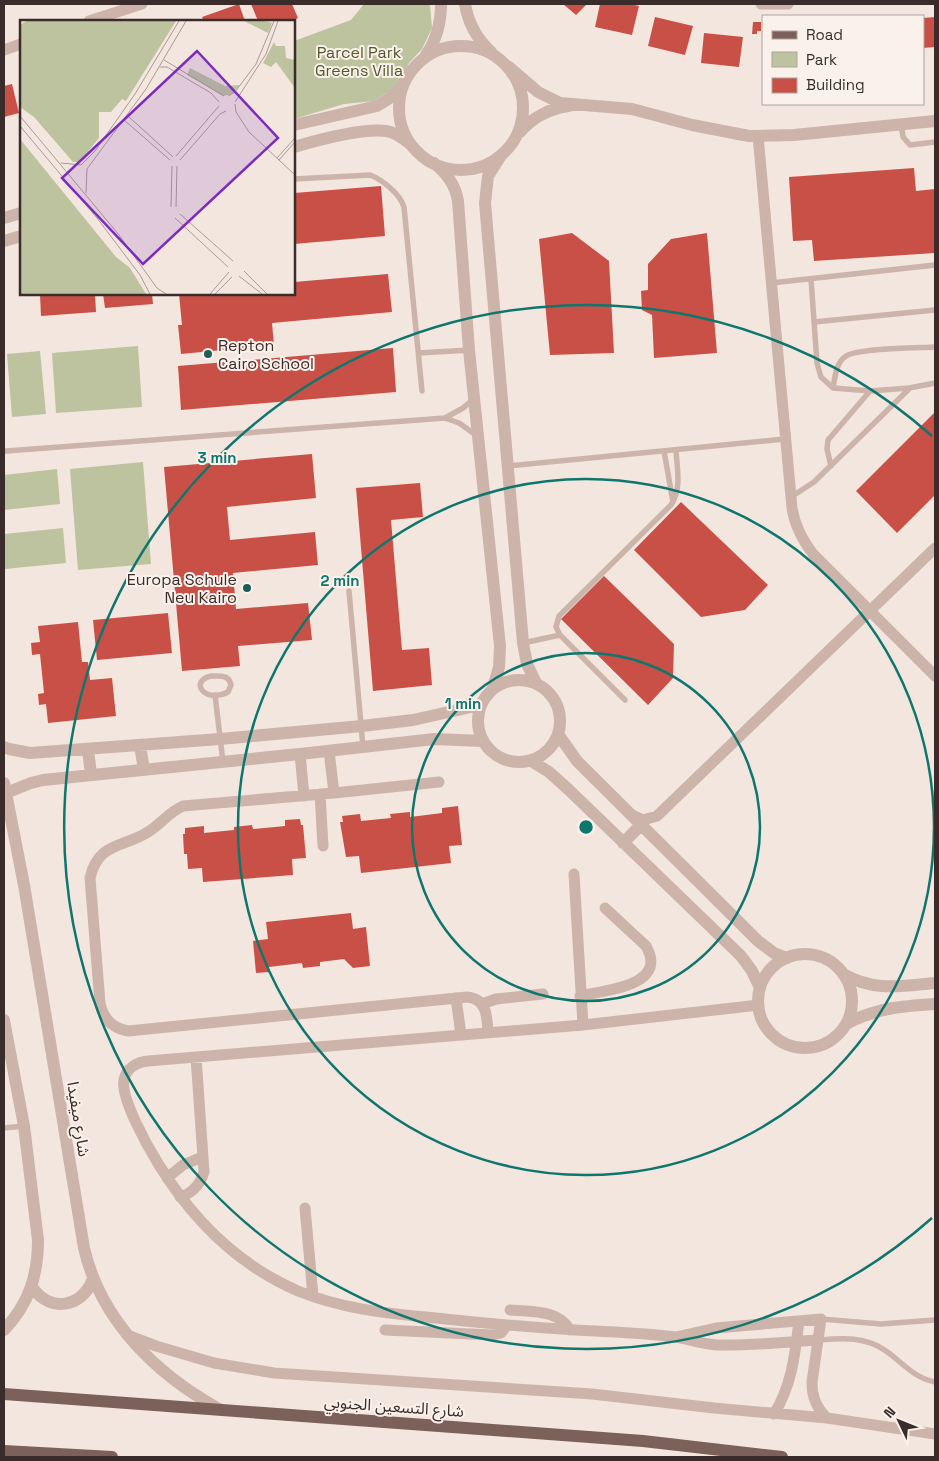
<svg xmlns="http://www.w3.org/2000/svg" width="939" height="1461" font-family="'Space Grotesk','Noto Sans Arabic',sans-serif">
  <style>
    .green { fill: #bdc39e }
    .building { fill: #c95047 }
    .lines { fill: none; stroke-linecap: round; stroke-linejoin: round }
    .service { stroke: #ccb4aa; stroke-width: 5.5 }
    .minor { stroke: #ccb4aa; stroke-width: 11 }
    .tertiary { stroke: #ccb4aa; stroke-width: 12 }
    .primary { stroke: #7c605a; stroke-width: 12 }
    .ring { fill: none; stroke: #0f766e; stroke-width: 2.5 }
    .poi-dot { fill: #1e5d56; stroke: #fbf1eb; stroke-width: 2 }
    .labels { text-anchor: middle; stroke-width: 4; stroke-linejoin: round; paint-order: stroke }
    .park-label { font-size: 16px; fill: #50592d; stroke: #fbf1eb }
    .poi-label { font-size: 16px; fill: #3a2c2a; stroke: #fbf1eb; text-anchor: start }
    .street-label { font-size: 16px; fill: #3a2c2a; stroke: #fbf1eb }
    .inset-road { fill: none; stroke: #a99c97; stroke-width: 1 }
    .view { fill: #7b2cbf; fill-opacity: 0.15; stroke: #7b2cbf; stroke-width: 2.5 }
    .inset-edge { fill: none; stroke: #3a2c2a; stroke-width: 2.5 }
    .centre { fill: #0f766e; stroke: #fbf1eb; stroke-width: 2.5 }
    .ring-label { font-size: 15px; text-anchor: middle; font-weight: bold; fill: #0f766e; stroke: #fbf1eb; stroke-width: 4; stroke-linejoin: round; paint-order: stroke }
  </style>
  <rect width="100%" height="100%" fill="#f3e6df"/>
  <path class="green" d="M364,4H430L432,28L422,49L409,63L396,87L374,101L344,104L294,119V41L351,20Z
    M138,346L142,407L56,413L52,353Z
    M40,351L46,414L12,417L7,354Z
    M143,462L151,564L78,570L70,469Z
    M57,469L60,504L4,510V475Z
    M63,528L66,563L5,569L4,534Z"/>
  <path class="building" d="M239,4L245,21H204L202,17Z
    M251,4H292L298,18L291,21H258Z
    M563,4H587L576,15Z
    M600,4H630L639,6L632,35L595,27Z
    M655,17L693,26L685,55L648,46Z
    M935,17V47L923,48V18Z
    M753,22H761V31H757V34H752Z
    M704,33L743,37L739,67L701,63Z
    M12,84L19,113L4,117V86Z
    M914,168L916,191L935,189V253L814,261L812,240L793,241L789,177Z
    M381,186L385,236L294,244V193Z
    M572,233L609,261L614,353L550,355L539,239Z
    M707,233L717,353L654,358L652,315L642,310L641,291L648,290V264L671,239Z
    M388,274L392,312L272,323L274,345L181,354L178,325H182L179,294H294V282Z
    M40,294H95L96,312L41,316Z
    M103,294H152L153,304L105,308Z
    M393,348L396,392L181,410L178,366Z
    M935,412V495L897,533L856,491Z
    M312,454L316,498L227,507L230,540L315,532L318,565L233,573L236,609L308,603L312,640L238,646L240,666L182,671L164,467Z
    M420,483L423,517L391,520L402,650L429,648L432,685L373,691L356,488Z
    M681,502L768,585L745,610L701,617L634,550Z
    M604,576L674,644L673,678L648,705L561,619Z
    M168,613L172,653L97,660L93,620Z
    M78,622L82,662H88L90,680L112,678L116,716L48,723L46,704L39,705L38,694L44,693L40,654L32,655L31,643L40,642L38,626Z
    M458,806L462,845L449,846L451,863L361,873L359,856L346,857L340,822H343L342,816L360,814L361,821L391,818L390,814L410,812V817L442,813V808Z
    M300,819L301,825H303L306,858L292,859L293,875L203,882L202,868L188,869L187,854H184L183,834H185V828L204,826V833L234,830V827L252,825L253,829L285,826V820Z
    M351,913L353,929L366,927L370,966L353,968L344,959L320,962V966L303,968L302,963L269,967V972L256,973L253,941L268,939L266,922Z"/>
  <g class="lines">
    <path class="service" d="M901,123L903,137L910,145L935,142
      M294,179L370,175C383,180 400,194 404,207L422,391
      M811,279L817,363L821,377L833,388L870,391L909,388L935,383
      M771,283L935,265
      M814,322L935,310
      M419,353L469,350
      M833,388C835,377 836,362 846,356C858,348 918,348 935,347
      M445,418L463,408L474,399
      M6,451L445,418L459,423L476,435
      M664,451L673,502
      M507,466L785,439
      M831,466L827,449L828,440L870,391
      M791,497L814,482L909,389
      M349,591L363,747
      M523,643L560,635
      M211,676C219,676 229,674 231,685L228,692C204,704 189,681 211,676Z
      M215,695L223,762
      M625,700L560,635L556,627L559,616L671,505C682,488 677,469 676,450
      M4,1128L24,1126
      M821,1319L881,1324L935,1320
      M818,1340C843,1338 865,1336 886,1351C903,1363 914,1378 935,1382"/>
    <path class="minor" d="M761,4H788
      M89,21L142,4
      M4,50L21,44
      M758,136L792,508C795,526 802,539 813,554L935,676
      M329,751L334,793
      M300,754L304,796
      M439,782L334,793L183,806C169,812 161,824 148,832C123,848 98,842 90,878L100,1003C103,1019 112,1028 128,1031L467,997C487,999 487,1016 488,1033
      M320,794L323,846
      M632,815L643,820L657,816L935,548
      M574,874L583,1025
      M580,996C605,990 669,986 646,946L605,908
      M456,998L461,1035
      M482,1004L496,999L543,994
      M759,1005L583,1025L148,1061C137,1062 126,1068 124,1080C120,1098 149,1149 159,1165C193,1220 238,1265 298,1291C340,1308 382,1313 426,1317C471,1322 516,1326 561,1329C599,1332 638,1332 675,1337C689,1339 702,1344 717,1345C750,1346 785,1342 818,1340
      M167,1178L183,1165L202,1157
      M180,1197C193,1193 200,1185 204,1172L196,1057
      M305,1208L313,1296
      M510,1310C531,1312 558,1309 570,1330
      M385,1330L492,1335L501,1333L507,1325
      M127,1335L156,1346L214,1363L274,1373L592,1394L714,1408L827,1418L935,1434
      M676,1337L716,1328L821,1319L812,1382C812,1397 816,1407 827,1418
      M774,1414C792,1385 795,1354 799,1321"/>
    <path class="tertiary" d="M465,4C468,22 477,39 491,52
      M399 108a62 62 0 1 1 124 0a62 62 0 1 1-124 0Z
      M426,55C437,39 441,23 441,4
      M509,67L538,92L560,103L632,109L692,125L749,136L794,135L935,121
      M294,125L377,106L390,98L403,85
      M520,132C532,118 550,108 569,106
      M294,147C318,140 361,128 386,131C395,132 403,138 410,144
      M502,154L488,176L485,203L523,643L527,664L536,683
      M434,163C447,174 455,184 458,201L469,350L500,646L499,667L493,688
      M4,218L21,213
      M4,241L21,236
      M478 721a41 41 0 1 1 82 0a41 41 0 1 1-82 0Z
      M558,734L577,761L758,941L774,953L787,958
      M140,745L144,770
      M4,747L9,749L30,753L220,739L362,726L413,720L480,705
      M88,749L91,775
      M531,761L549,772L568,789L741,956L752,971L760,988
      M4,783L24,885L84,1248C101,1321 156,1374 219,1409
      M6,793L31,783L43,780L300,754L434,739L482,741
      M623,843L641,825
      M758 1001a47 47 0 1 1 94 0a47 47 0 1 1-94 0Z
      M843,974C875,992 901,986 935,983
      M4,1020L24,1126L38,1240C38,1275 29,1304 4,1330
      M846,1024C876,1008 902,1006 935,1004
      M32,1287C50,1313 82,1308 93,1279"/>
    <path class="primary" d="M4,1394L643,1441L782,1457
      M4,1451L112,1457"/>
  </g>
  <g class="ring">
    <circle cx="586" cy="827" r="174"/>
    <circle cx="586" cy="827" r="348"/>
    <path d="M932 1218A522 522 0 1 1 932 436"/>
  </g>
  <g class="poi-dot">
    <circle cx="208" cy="354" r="5"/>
    <circle cx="247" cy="588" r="5"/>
  </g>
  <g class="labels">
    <g class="park-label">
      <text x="359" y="58">Parcel Park<tspan x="359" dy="18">Greens Villa</tspan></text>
    </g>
    <g class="poi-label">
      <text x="218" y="351">Repton<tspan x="218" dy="18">Cairo School</tspan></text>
      <text x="237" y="585" text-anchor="end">Europa Schule<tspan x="237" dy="18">Neu Kairo</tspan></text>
    </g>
    <g class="street-label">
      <text transform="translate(79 1119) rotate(81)" y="6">شارع ميفيدا</text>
      <text transform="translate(394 1406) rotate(4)" y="6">شارع التسعين الجنوبي</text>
    </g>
  </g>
  <g transform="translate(20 20)">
    <rect width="275" height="275" fill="#f3e6df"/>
    <path d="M7,1H156L106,81L102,79L91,92H79V118L59,142H53L14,97L0,87V5ZM224,1H246L252,3L248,13ZM254,22L256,26H265L266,38L275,40V68L256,42L251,47L243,43ZM170,48L205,66L220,65L212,74L203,76L167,55ZM0,119L96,237L110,248L126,274H0Z" fill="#bdc39e"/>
    <path class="inset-road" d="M144,40L204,76M140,47H147L191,73L199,82M208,76L215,72L236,44L254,1M215,82L246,34L258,1M215,84L216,92L229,112L275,155M0,96L99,215L137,268L146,274M108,96L153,137M104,100L150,140M0,106L77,198L120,255L130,274M156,136L199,86M257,138L275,118M160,140L200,94L206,91M259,140L275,122M41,143L61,145L75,131L115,74L159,1M66,173L67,149L126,69L166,1M151,187L152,146M156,187L157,146M160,194L213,241M155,198L208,247M224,251L247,274M219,256L242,274M190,274L209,252M195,274L212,257"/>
    <path class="view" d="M177,31L258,118L123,244L42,158Z"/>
    <rect width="275" height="275" class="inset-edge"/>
  </g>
  <circle cx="586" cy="827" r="8" class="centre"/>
  <g class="ring-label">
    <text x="217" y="463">3 min</text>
    <text x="340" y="586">2 min</text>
    <text x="463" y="709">1 min</text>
  </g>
  <rect width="939" height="1461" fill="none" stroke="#3a2c2a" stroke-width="10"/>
  <rect x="762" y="15" width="162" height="90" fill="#fbf1eb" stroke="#aea29e"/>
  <rect x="772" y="31" width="25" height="8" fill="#7c605a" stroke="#aea29e"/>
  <text x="806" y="40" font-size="15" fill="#3a2c2a">Road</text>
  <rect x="772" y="52" width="25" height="15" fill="#bdc39e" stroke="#aea29e"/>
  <text x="806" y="65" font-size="15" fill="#3a2c2a">Park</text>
  <rect x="772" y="78" width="25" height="15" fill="#c95047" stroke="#aea29e"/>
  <text x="806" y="90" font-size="15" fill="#3a2c2a">Building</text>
  <g transform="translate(899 1421) rotate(313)" stroke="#fbf1eb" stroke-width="4" paint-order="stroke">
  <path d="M0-4L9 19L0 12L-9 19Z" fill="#3a2c2a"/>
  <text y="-8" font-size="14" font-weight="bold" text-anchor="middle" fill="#3a2c2a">N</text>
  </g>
</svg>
